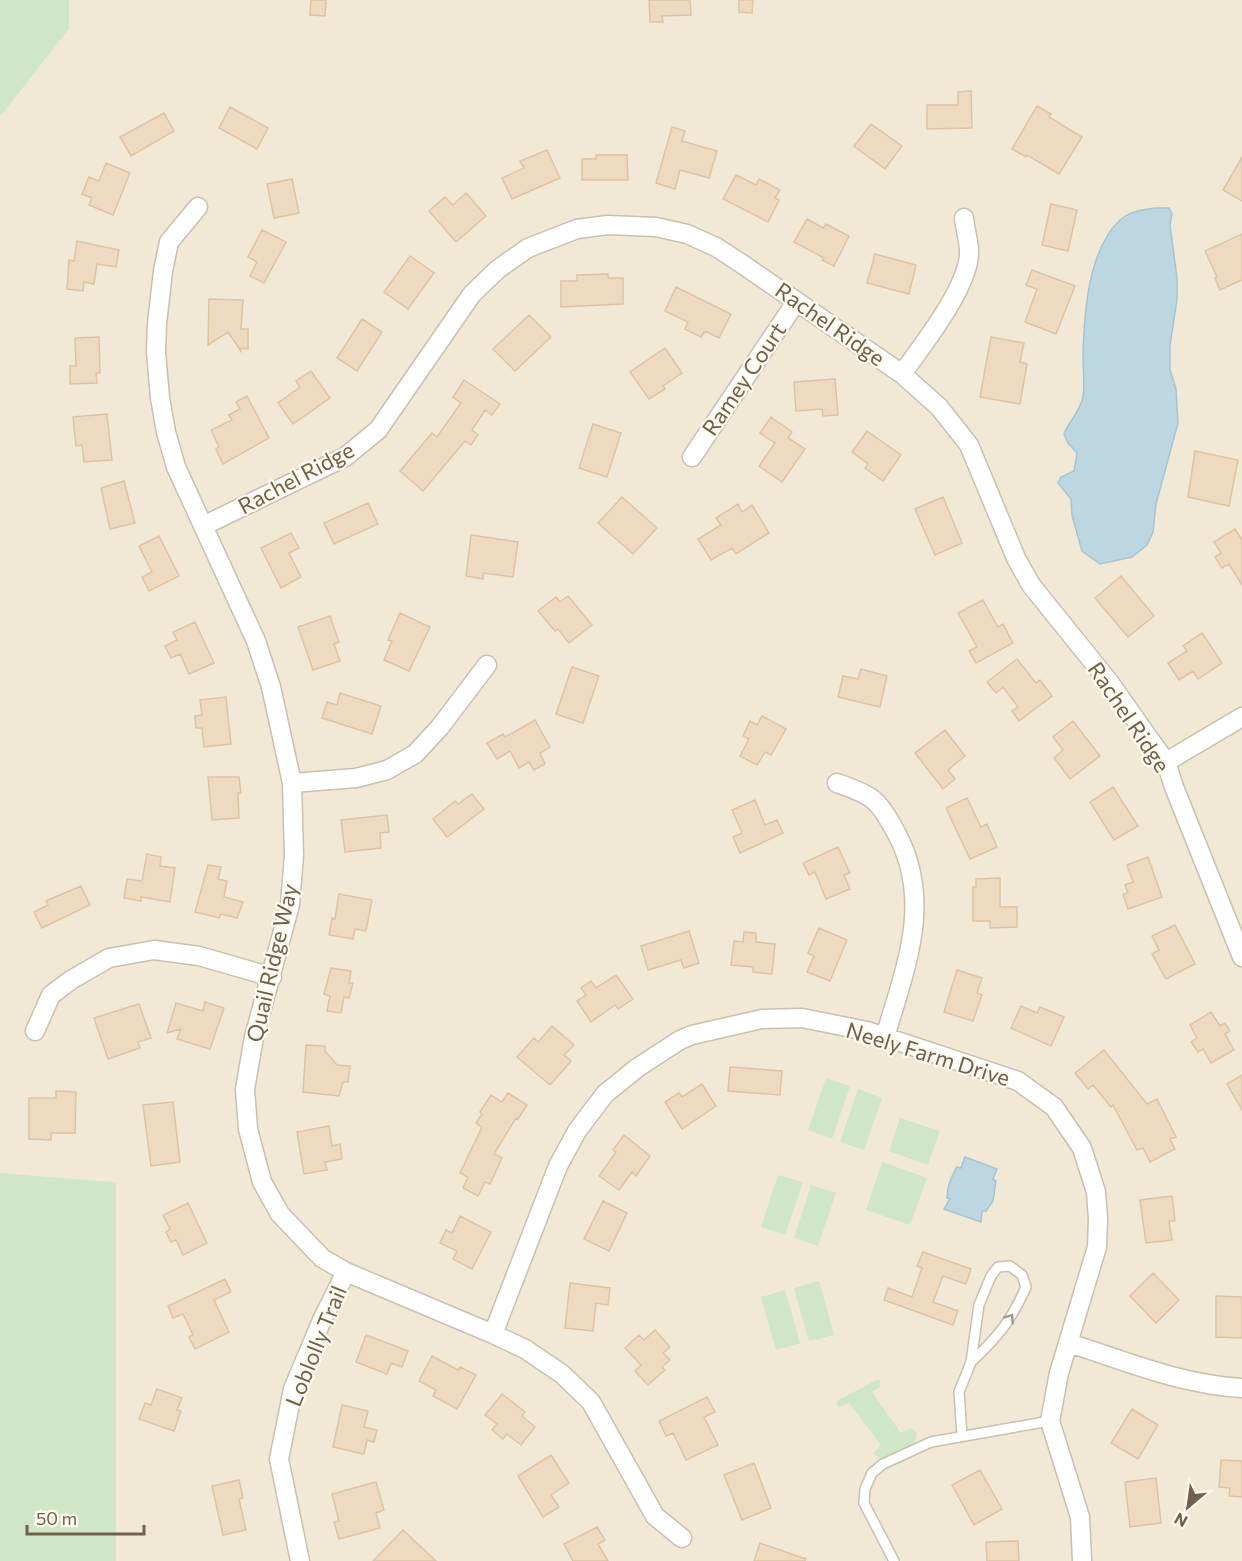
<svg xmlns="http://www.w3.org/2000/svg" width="1242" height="1561" font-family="Commissioner,sans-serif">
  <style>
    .residential { fill: #f1e9d6 }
    .green { fill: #cfe7c7 }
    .water { fill: #bdd7e2; stroke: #a5c4d3; stroke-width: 1.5 }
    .building { fill: #eddac1; stroke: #dec3a3; stroke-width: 1.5 }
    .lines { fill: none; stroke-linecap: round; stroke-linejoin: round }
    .service-casing { stroke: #cbbfae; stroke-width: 12 }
    .minor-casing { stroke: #cbbfae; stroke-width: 21 }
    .service { stroke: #fff; stroke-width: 9 }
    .minor { stroke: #fff; stroke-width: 18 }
    .oneway { stroke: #a3988c }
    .labels { text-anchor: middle; stroke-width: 4.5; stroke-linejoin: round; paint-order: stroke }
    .street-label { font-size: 22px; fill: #72604e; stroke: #fdfaed }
  </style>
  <rect width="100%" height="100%" fill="#faf6e7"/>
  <path class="residential" d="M69,0H1242V1561H116V1182L0,1173V117L69,29Z"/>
  <path class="green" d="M0,0H69V29L0,117Z
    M826,1078L850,1086L832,1139L808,1130Z
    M858,1089L882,1098L864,1150L840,1142Z
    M900,1118L940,1131L928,1165L889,1151Z
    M882,1162L927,1178L910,1225L866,1210Z
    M0,1173L116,1182V1561H0Z
    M778,1175L803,1182L785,1235L761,1227Z
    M811,1185L836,1193L818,1246L794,1238Z
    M819,1281L834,1335L809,1341L794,1288Z
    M785,1290L800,1343L776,1350L761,1297Z
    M876,1380H880V1386L872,1392L901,1433L911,1428L917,1433L916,1439L911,1447L884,1459L879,1458L873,1453L881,1445L849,1403L840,1407L836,1404L837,1401Z"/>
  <path class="water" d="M1155,208H1169L1172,214L1170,225L1177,278V299L1170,346V370L1176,389L1178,423L1156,504L1153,532L1147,545L1132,557L1100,564L1082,551L1072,515L1071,499L1058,483L1061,477L1074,471L1077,453L1068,443L1064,434C1069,421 1080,412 1083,397C1085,384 1083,369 1083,356C1084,314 1088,250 1120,220C1130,211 1142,210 1155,208Z
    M965,1157L997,1169L993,1179L996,1181L993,1201L986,1211H982L981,1222L944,1209L950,1199L947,1198C947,1186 951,1177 957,1167L961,1168Z"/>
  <path class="building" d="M311,0H326L325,16L310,15Z
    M649,0H690L691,15L662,16L663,22H650Z
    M739,0H753L752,13L739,12Z
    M971,91L972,128L927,129V105H958V92Z
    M1037,106L1051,114L1049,117L1082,137L1059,174L1027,155L1026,157L1012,149Z
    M230,107L268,128L257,149L219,128Z
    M164,113L174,131L131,156L120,137Z
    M871,124L902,146L885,169L854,146Z
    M672,127L685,131L682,141L717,151L709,178L680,170L675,189L656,183Z
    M547,150L560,178L512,199L502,178L524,168L520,161Z
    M596,155H627L628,180H582V159H596Z
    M1242,157V201L1223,190Z
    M106,163L130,173L113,215L89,205L92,198L82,194L89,177L99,181Z
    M736,175L756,185L759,179L780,190L775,198L779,200L768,222L723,199Z
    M292,179L299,213L274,218L267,184Z
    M466,193L486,216L456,242L429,211L445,197L453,205Z
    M1051,204L1077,210L1068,251L1042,245Z
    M807,219L823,228L826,224L849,236L834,266L822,260L824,258L794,242Z
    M262,230L286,242L264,283L250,276L257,262L248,257Z
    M1242,234V280L1220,290L1215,278L1217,277L1205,251Z
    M77,241L119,250L116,267L97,264L94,284L84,282L83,291L67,289L69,260L74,261Z
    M875,254L916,265L909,294L867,283Z
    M410,256L434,273L408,309L384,292Z
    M1032,270L1075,286L1056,334L1025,322L1037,289L1026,285Z
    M608,274V278H623V304L561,307V281H577V275Z
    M676,287L731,314L719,338L705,331L701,337L685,329L688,322L665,311Z
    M209,299L243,300L241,329H248V349L241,348V351L228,332L208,345Z
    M529,315L551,337L515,371L493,349Z
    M362,319L382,332L357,371L337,358Z
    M99,337L100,373H96L97,383L70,384V366H76L75,338Z
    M991,337L1024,343L1020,362L1027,364L1020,404L980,397Z
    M665,348L682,373L663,386L665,389L649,399L630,372Z
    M311,371L330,398L293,424L278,403L300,387L296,381Z
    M835,379L838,415L823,416L822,409L796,411L794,382Z
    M464,380L500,404L492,415L485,410L472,430L478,435L471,445L465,441L423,491L400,471L432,433L437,437L461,403L453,397Z
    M247,396L269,438L223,464L216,449L219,447L211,430L232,420L229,415L240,409L236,402Z
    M107,414L112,460L84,462L82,445L76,446L73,417Z
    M771,417L792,432L788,438L805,449L782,482L759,466L775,443L760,433Z
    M593,424L621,433L607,477L579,468Z
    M867,431L901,455L883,481L865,468L868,464L852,452Z
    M1195,451L1238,460L1229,506L1188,497Z
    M124,481L135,523L110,529L101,488Z
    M622,497L657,528L633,554L598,523Z
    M943,497L962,543L935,555L915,509Z
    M368,503L378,524L334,544L324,523Z
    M738,504L742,512L752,505L769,533L736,554L732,548L711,560L698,539L721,525L716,518Z
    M1235,529L1242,540V585L1229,564L1222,568L1215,557L1221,553L1214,542Z
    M291,533L299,548L289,553L301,577L281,588L261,548Z
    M471,535L518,542L513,577L483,573V579L466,576Z
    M159,536L179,576L149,591L142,577L152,572L139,546Z
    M1121,576L1154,616L1128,637L1095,598Z
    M568,596L592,625L569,643L558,629L555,631L538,611L556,597L560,602Z
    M983,600L998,627L1003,624L1013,643L976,663L969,651L977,647L958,613Z
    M400,613L430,627L409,671L384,660L392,641L388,640Z
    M330,616L339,642L334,644L340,661L313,670L298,627Z
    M195,622L214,663L189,674L180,654L171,658L165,646L177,640L173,632Z
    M1202,633L1222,663L1198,679L1193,671L1179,680L1168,663L1187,651L1183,646Z
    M1017,659L1036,683L1040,680L1052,696L1019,721L1012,711L1018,707L1003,687L996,693L987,682Z
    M572,667L599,676L583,723L556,714Z
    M861,669L887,676L880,707L838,697L843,676L858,679Z
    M340,693L381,706L372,734L322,718L327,702L337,705Z
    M226,697L231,744L204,747L202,728H196L195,716L202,715L200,700Z
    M762,716L786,729L771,755L765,752L757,765L740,756L749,739L743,736L750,721L757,725Z
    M535,720L550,747L540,753L545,764L534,770L529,762L519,768L510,751L497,759L487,743L503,734L505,737Z
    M1073,721L1100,756L1070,779L1054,758L1063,750L1053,737Z
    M945,730L965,756L948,770L955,779L943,789L915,753Z
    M208,777H239L241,793H238L239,818L212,820Z
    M1113,787L1138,826L1114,840L1090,802Z
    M472,794L484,809L447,837L433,819L455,801L458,804Z
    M967,798L981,827L987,824L997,847L970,859L946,808Z
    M755,800L765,825L777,820L783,833L740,853L733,837L742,833L732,810Z
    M387,815L389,832L380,833L381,848L345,852L341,820Z
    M838,847L850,873L844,875L850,889L826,899L815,872L809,875L803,863Z
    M147,854L161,857L160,866L175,868L170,902L141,897V901L124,898L127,879L142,881Z
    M1148,857L1162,897L1128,909L1123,894L1128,893L1125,885L1133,882L1127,865Z
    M208,865L221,867L218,879L227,881L224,897L243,902L237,918L221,914L219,918L195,912Z
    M1000,878V907H1017V927L990,928V921H973V887H976V879Z
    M81,886L90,905L42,928L34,912L48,905L46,901Z
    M339,894L372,900L366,931L355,929L353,939L329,935L332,918L335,919Z
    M1175,925L1195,964L1166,979L1152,954L1159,950L1152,936Z
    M819,928L847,940L830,981L807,972L814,956L808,953Z
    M689,931L699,963L684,968L681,960L648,970L641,946Z
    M744,932L756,933V942L775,944L772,974L753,972V967L731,965L734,941L743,942Z
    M331,968L351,971L349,983H353L349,998L344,997L341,1013L327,1011L330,996L324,994Z
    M957,970L982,978L977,993L982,995L973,1021L944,1012Z
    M616,975L633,999L618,1009L615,1005L591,1022L577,1001L586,995L581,988L591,981L596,988Z
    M205,1002L224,1008L210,1049L177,1039L181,1029L167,1033L176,1003L203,1011Z
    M139,1004L151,1038L138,1042L140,1048L108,1059L94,1018Z
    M1021,1006L1037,1013L1040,1007L1064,1017L1051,1046L1011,1028Z
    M1211,1012L1220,1026L1225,1023L1230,1031L1225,1034L1234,1050L1211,1063L1203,1049L1198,1052L1191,1042L1197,1038L1190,1025Z
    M552,1026L574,1045L564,1055L571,1061L550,1085L517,1057L534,1038L538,1042Z
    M306,1045L325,1046V1051L337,1065L350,1066L348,1082H343L339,1096L303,1092Z
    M1104,1050L1147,1104L1157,1099L1176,1137L1170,1139L1175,1149L1150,1162L1143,1148L1137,1150L1113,1105L1111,1107L1093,1085L1088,1089L1075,1073Z
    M730,1067L782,1071L780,1095L728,1091Z
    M1242,1075V1110L1227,1084Z
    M702,1084L716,1106L682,1129L665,1102L679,1093L682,1097Z
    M56,1091L76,1092L75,1133H51V1140L29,1139V1098H56Z
    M508,1093L527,1105L518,1119L516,1118L494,1154L502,1158L490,1184L485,1182L478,1196L463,1188L468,1177L460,1173L482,1127L476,1123L482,1114L480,1112L491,1095L502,1102Z
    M173,1102L180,1162L151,1166L143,1105Z
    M329,1126L332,1146L340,1144L342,1159L325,1162L327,1170L304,1174L297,1132Z
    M624,1135L650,1156L636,1176L632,1172L619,1190L599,1176L616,1152L613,1150Z
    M1172,1196L1175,1221H1169L1172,1240L1146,1243L1140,1200Z
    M603,1201L627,1213L609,1251L584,1239Z
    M188,1203L207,1243L183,1255L176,1240L171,1242L166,1232L170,1229L163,1215Z
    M460,1216L491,1232L472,1269L453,1259L457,1251L440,1243L446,1230L452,1233Z
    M923,1252L971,1269L966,1284L943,1276L933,1302L958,1311L953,1325L884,1300L888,1288L912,1297L922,1268L917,1266Z
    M1153,1273L1179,1300L1156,1323L1130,1296Z
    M225,1279L231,1292L214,1300L229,1332L195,1349L189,1337L193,1335L183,1314L173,1318L168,1306Z
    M570,1283L610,1288L608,1305L596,1303L593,1331L565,1328Z
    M1216,1296L1242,1297V1338L1216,1337Z
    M655,1330L670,1347L663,1353L670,1360L662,1367L665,1370L648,1385L635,1371L641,1365L625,1348L639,1335L644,1340Z
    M366,1335L408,1351L402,1367L391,1363L387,1374L356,1362Z
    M432,1356L458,1370L460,1367L476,1375L457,1409L433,1396L436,1390L419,1381Z
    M157,1389L182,1398L177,1410L181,1411L174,1431L139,1419L145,1403L151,1405Z
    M502,1394L525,1412L522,1416L535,1427L521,1445L507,1434L503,1439L492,1430L497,1424L485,1415Z
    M707,1397L715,1412L704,1417L718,1445L686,1460L673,1433L666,1436L659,1421Z
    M342,1405L368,1411L364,1427L377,1430L374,1442L367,1440L364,1454L333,1447Z
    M1132,1409L1158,1425L1138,1459L1111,1443Z
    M551,1455L569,1483L551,1495L559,1507L543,1517L518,1476Z
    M1221,1460L1242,1461V1497L1229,1496L1230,1488L1219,1487Z
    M754,1463L771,1508L742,1520L724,1475Z
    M980,1470L1002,1509L974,1525L952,1485Z
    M1156,1478L1161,1523L1130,1527L1125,1482Z
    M239,1480L243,1498L239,1499L246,1530L223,1535L212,1486Z
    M376,1482L384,1510L376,1513L380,1528L339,1539L334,1522L339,1521L332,1494Z
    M597,1527L605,1540L598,1544L608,1561H573L564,1544Z
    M403,1530L436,1561H373Z
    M1018,1541L1019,1561H987L986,1542Z
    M760,1543L806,1559L805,1561H754Z"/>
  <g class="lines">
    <defs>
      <path id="service" d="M962,1436L959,1392L971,1362L979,1305L991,1276L998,1267L1010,1266L1022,1275L1026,1287C1011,1321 998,1337 971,1362
        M894,1561L864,1503L865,1489L872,1473L883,1464L931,1442L1050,1421"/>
      <path id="minor" d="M198,207L169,242L163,271L157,324L156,352L160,398L166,432L176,467L256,641L271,687L292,783L294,855L290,905L254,1037L245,1089L248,1129L262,1182L280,1214L322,1258L346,1272L493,1334L525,1349L562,1374L591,1402L655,1516L682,1538
        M902,374C923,344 965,292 969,256C970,244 965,230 964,218
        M692,457L796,302
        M203,526L345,457L378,430L472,294L498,269L528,248L577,229L608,225L656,227L687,234L716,247L742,264L902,374L939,407L969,445L1016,558L1031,585L1110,683L1145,733L1166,762L1174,787L1242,957
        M1166,762L1242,717
        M292,783L356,778L387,770L415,754L440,727L487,665
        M837,783C848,787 861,791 871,798C880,804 888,818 893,827C935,898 906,965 885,1037
        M35,1031L51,995L71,980L109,958L154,950L199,956L272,977
        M493,1334L558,1166L577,1131L605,1094L637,1068L680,1040L692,1035L762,1019L802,1018L867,1031L1018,1081L1054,1107L1082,1148L1096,1192L1098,1219L1097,1247L1059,1373L1050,1421L1080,1517L1082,1561
        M1069,1343C1125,1361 1182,1385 1242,1388
        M300,1561L279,1459L293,1389L322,1320L346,1272"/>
    </defs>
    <use href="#service" class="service-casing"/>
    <use href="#minor" class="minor-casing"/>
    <use href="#service" class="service"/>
    <use href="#minor" class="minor"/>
  </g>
  <defs><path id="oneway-chevron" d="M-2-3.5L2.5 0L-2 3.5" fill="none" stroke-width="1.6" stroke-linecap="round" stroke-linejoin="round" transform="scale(1.5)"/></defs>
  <use class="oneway" href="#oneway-chevron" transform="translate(1010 1318) rotate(-56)"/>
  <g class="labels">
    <g class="street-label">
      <text transform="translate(830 324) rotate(35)" y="8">Rachel Ridge</text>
      <text transform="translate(744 379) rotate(-56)" y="8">Ramey Court</text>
      <text transform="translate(296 478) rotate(-28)" y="8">Rachel Ridge</text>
      <text transform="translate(1129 717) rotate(56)" y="8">Rachel Ridge</text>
      <text transform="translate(272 963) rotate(-77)" y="8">Quail Ridge Way</text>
      <text transform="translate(928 1054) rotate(17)" y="8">Neely Farm Drive</text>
      <text transform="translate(316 1346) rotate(-68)" y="8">Loblolly Trail</text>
    </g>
  </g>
  <g transform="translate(1188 1507) rotate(209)" stroke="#fdfaed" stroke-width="4.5" paint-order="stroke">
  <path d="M0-4.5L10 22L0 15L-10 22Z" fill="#72604e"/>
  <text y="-9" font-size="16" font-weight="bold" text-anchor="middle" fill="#72604e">N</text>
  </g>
  <path d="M27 1525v9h117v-9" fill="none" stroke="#72604e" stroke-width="3"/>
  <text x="36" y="1525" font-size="18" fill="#72604e" stroke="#fdfaed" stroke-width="4.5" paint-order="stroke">50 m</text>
</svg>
